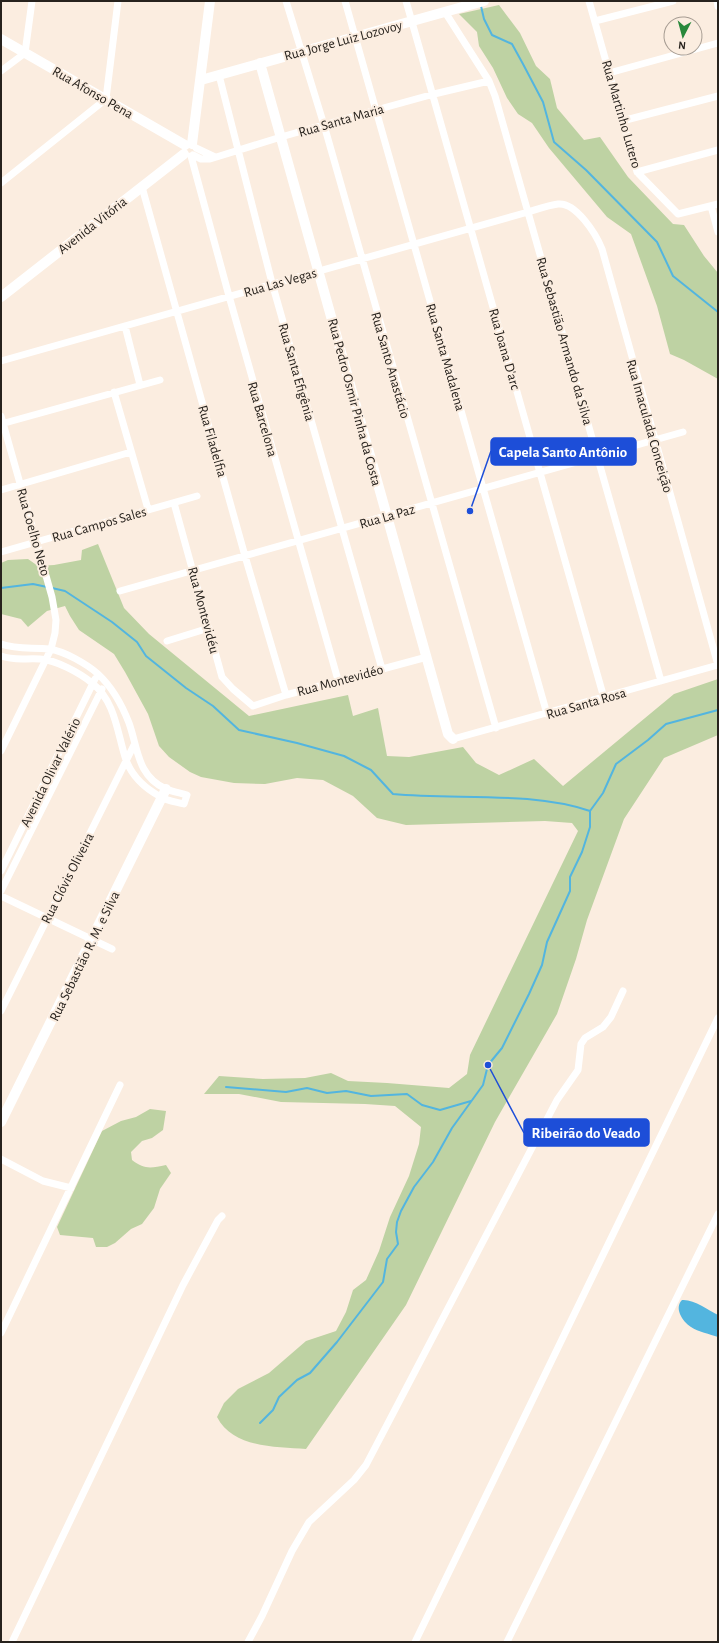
<svg xmlns="http://www.w3.org/2000/svg" width="719" height="1643" font-family="'Alegreya Sans',sans-serif">
  <style>
    .green { fill: #bed2a3 }
    .water { fill: #53b5df }
    .lines { fill: none; stroke-linecap: round; stroke-linejoin: round }
    .stream { stroke: #53b5df; stroke-width: 2 }
    .street { stroke: #fff; stroke-width: 7 }
    .secondary { stroke: #fff; stroke-width: 10 }
    .labels { text-anchor: middle; stroke-width: 4; stroke-linejoin: round; paint-order: stroke }
    .street-label { font-size: 14px; fill: #27221d; stroke: #fbede0 }
    .leader { fill: none; stroke: #1d4ed8; stroke-width: 1.5 }
    .callout-dot { fill: #1d4ed8; stroke: #fbede0; stroke-width: 1.5 }
    .callout { fill: #1d4ed8; stroke: #1d4ed8; stroke-width: 1.5 }
    .callout-label { font-size: 15px; text-anchor: middle; font-weight: bold; fill: #fff }
  </style>
  <rect width="100%" height="100%" fill="#fbede0"/>
  <path class="green" d="M499,5L520,33L536,66L550,79L557,108L584,140L600,137L628,177L673,224L684,225L704,256L718,273V379L684,360L670,354L657,306L631,234L607,217L549,148L532,123L518,114L507,98L493,68L479,46L477,32L459,14Z
    M98,544L124,608L149,634L249,716L348,695L353,716L378,708L387,756L409,757L463,747L476,763L499,775L534,759L563,786L674,694L718,679V735L664,758L624,819L587,920L576,959L557,1014L495,1122L406,1305L306,1449C276,1447 233,1448 217,1417L224,1403L238,1389L269,1373L306,1341L336,1331L346,1312L353,1290L366,1280L379,1251L390,1217L409,1176L419,1144L421,1127L395,1106L365,1104L281,1102L239,1094H204L219,1076L263,1079L305,1078L331,1073L348,1081L387,1083L449,1088L467,1074L470,1055L578,831L572,823L545,821L406,825L377,818L353,796L323,780L297,778L265,784L234,783L201,777L190,772L169,757L159,746L148,714L125,672L114,654L79,630L70,616L65,606L47,611L28,627L21,619L1,614V563L8,560L28,559L38,566L54,565L81,560L82,550Z
    M150,1109L166,1111L163,1130L152,1138L142,1141L131,1152L132,1160C145,1170 151,1168 166,1165L171,1173L160,1189L154,1208L142,1224L131,1229L115,1243L107,1247H96L93,1238L60,1235L57,1227L102,1131L121,1121L136,1117Z"/>
  <path class="water" d="M682,1300C694,1299 708,1310 718,1315V1337C710,1334 698,1332 691,1327C682,1321 674,1308 682,1300Z"/>
  <g class="lines">
    <path class="stream" d="M481,6L484,19L492,35L512,44L523,64L543,102L554,142L586,170L657,242L673,276L718,312
      M1,588L33,584L47,587
      M52,588L65,591L112,622L137,642L146,656L186,688L213,706L239,730L297,743L344,756L371,770L393,794C457,800 530,791 590,811
      M226,1087L286,1092L307,1088L327,1093L346,1091L371,1096L407,1094L422,1105L440,1110L471,1101
      M260,1423L273,1410L279,1397L297,1380L310,1373L337,1342L383,1282L387,1259L398,1244L396,1232L397,1222L401,1211L414,1187L433,1162L452,1128L483,1085L488,1065L502,1048L529,994L542,965L547,942L570,891V877L582,852L590,827V811L603,793L616,764L648,740L666,724L718,710"/>
    <path class="street" d="M286,1L324,125L496,728
      M345,1L547,714
      M406,1L604,698
      M589,1L637,172L678,214L718,204
      M717,1L718,6
      M445,12L489,81L495,96L661,681
      M595,21L673,1
      M1,71L25,53L32,1
      M609,73L718,43
      M219,75L272,283L382,669
      M622,121L718,96
      M196,148L215,157
      M193,155L201,159H210L281,137L376,110L434,94L489,81
      M191,156L229,296L338,680
      M637,172L718,150
      M1,183L106,99L118,1
      M142,187L245,556L286,695
      M711,206L718,232
      M125,326L140,385
      M1,361L528,212C538,209 549,205 558,204C576,202 596,234 602,249L718,665
      M114,392L148,509
      M1,416L52,597L56,620L55,633L51,649L1,751
      M1,424L160,380
      M1,490L131,452
      M174,503L222,677L233,689L253,706L286,695L427,657
      M1,552L197,496
      M120,591L683,432
      M167,641L209,628
      M1,644C17,650 33,647 49,649C64,651 87,664 98,674C112,687 122,705 129,723C138,748 137,776 166,789C173,792 181,793 187,795L184,804C177,802 167,801 161,797C146,789 132,776 126,760C117,733 116,702 92,683C80,673 56,660 40,659C26,658 14,661 1,656
      M453,739L718,665
      M1,871L95,679
      M1,891L102,689
      M1,896L112,949
      M1,1011L134,745
      M1,1159L43,1181L71,1188
      M1,1333L120,1085
      M12,1642L183,1285L218,1220L222,1216
      M248,1642L262,1616L292,1551L309,1522L354,1480L366,1465L557,1100L578,1070L581,1044L585,1038L603,1027L611,1017L623,991
      M415,1642L718,1018
      M507,1642L718,1214"/>
    <path class="secondary" d="M1,39L185,145
      M260,63L448,734L453,739
      M201,80L484,1
      M192,144L210,1
      M1,297L184,154
      M1,1122L166,789"/>
  </g>
  <g class="labels">
    <g class="street-label">
      <text transform="translate(343 40) rotate(-15)" y="5">Rua Jorge Luiz Lozovoy</text>
      <text transform="translate(93 92) rotate(30)" y="5">Rua Afonso Pena</text>
      <text transform="translate(622 114) rotate(74)" y="5">Rua Martinho Lutero</text>
      <text transform="translate(341 120) rotate(-16)" y="5">Rua Santa Maria</text>
      <text transform="translate(92 225) rotate(-38)" y="5">Avenida Vitória</text>
      <text transform="translate(280 282) rotate(-16)" y="5">Rua Las Vegas</text>
      <text transform="translate(565 341) rotate(74)" y="5">Rua Sebastião Armando da Silva</text>
      <text transform="translate(505 349) rotate(74)" y="5">Rua Joana D'arc</text>
      <text transform="translate(446 357) rotate(74)" y="5">Rua Santa Madalena</text>
      <text transform="translate(391 365) rotate(74)" y="5">Rua Santo Anastácio</text>
      <text transform="translate(297 372) rotate(74)" y="5">Rua Santa Efigênia</text>
      <text transform="translate(355 402) rotate(75)" y="5">Rua Pedro Osmir Pinha da Costa</text>
      <text transform="translate(263 419) rotate(74)" y="5">Rua Barcelona</text>
      <text transform="translate(650 426) rotate(74)" y="5">Rua Imaculada Conceição</text>
      <text transform="translate(213 441) rotate(74)" y="5">Rua Filadelfia</text>
      <text transform="translate(387 516) rotate(-16)" y="5">Rua La Paz</text>
      <text transform="translate(99 524) rotate(-16)" y="5">Rua Campos Sales</text>
      <text transform="translate(34 532) rotate(74)" y="5">Rua Coelho Neto</text>
      <text transform="translate(204 610) rotate(75)" y="5">Rua Montevidéu</text>
      <text transform="translate(340 680) rotate(-15)" y="5">Rua Montevidéo</text>
      <text transform="translate(586 703) rotate(-16)" y="5">Rua Santa Rosa</text>
      <text transform="translate(50 772) rotate(-64)" y="5">Avenida Olivar Valério</text>
      <text transform="translate(67 878) rotate(-63)" y="5">Rua Clóvis Oliveira</text>
      <text transform="translate(84 956) rotate(-64)" y="5">Rua Sebastião R. M. e Silva</text>
    </g>
  </g>
  <path class="leader" d="M470 511L491 451M488 1065L524 1133"/>
  <g class="callout-dot">
    <circle cx="470" cy="511" r="4"/>
    <circle cx="488" cy="1065" r="4"/>
  </g>
  <g class="callout">
    <rect x="491" y="438" width="145" height="27" rx="4"/>
    <rect x="524" y="1119" width="125" height="27" rx="4"/>
  </g>
  <g class="callout-label">
    <text x="563" y="457">Capela Santo Antônio</text>
    <text x="586" y="1138">Ribeirão do Veado</text>
  </g>
  <rect width="719" height="1643" fill="none" stroke="#27221d" stroke-width="4"/>
  <g transform="translate(683 36) rotate(186)"><circle r="19" fill="#fbede0" stroke="#a69c92"/>
  <path d="M0-3L7 15L0 10L-7 15Z" fill="#28883b"/>
  <text y="-6" font-size="11" font-weight="bold" text-anchor="middle" fill="#27221d">N</text>
  </g>
</svg>
